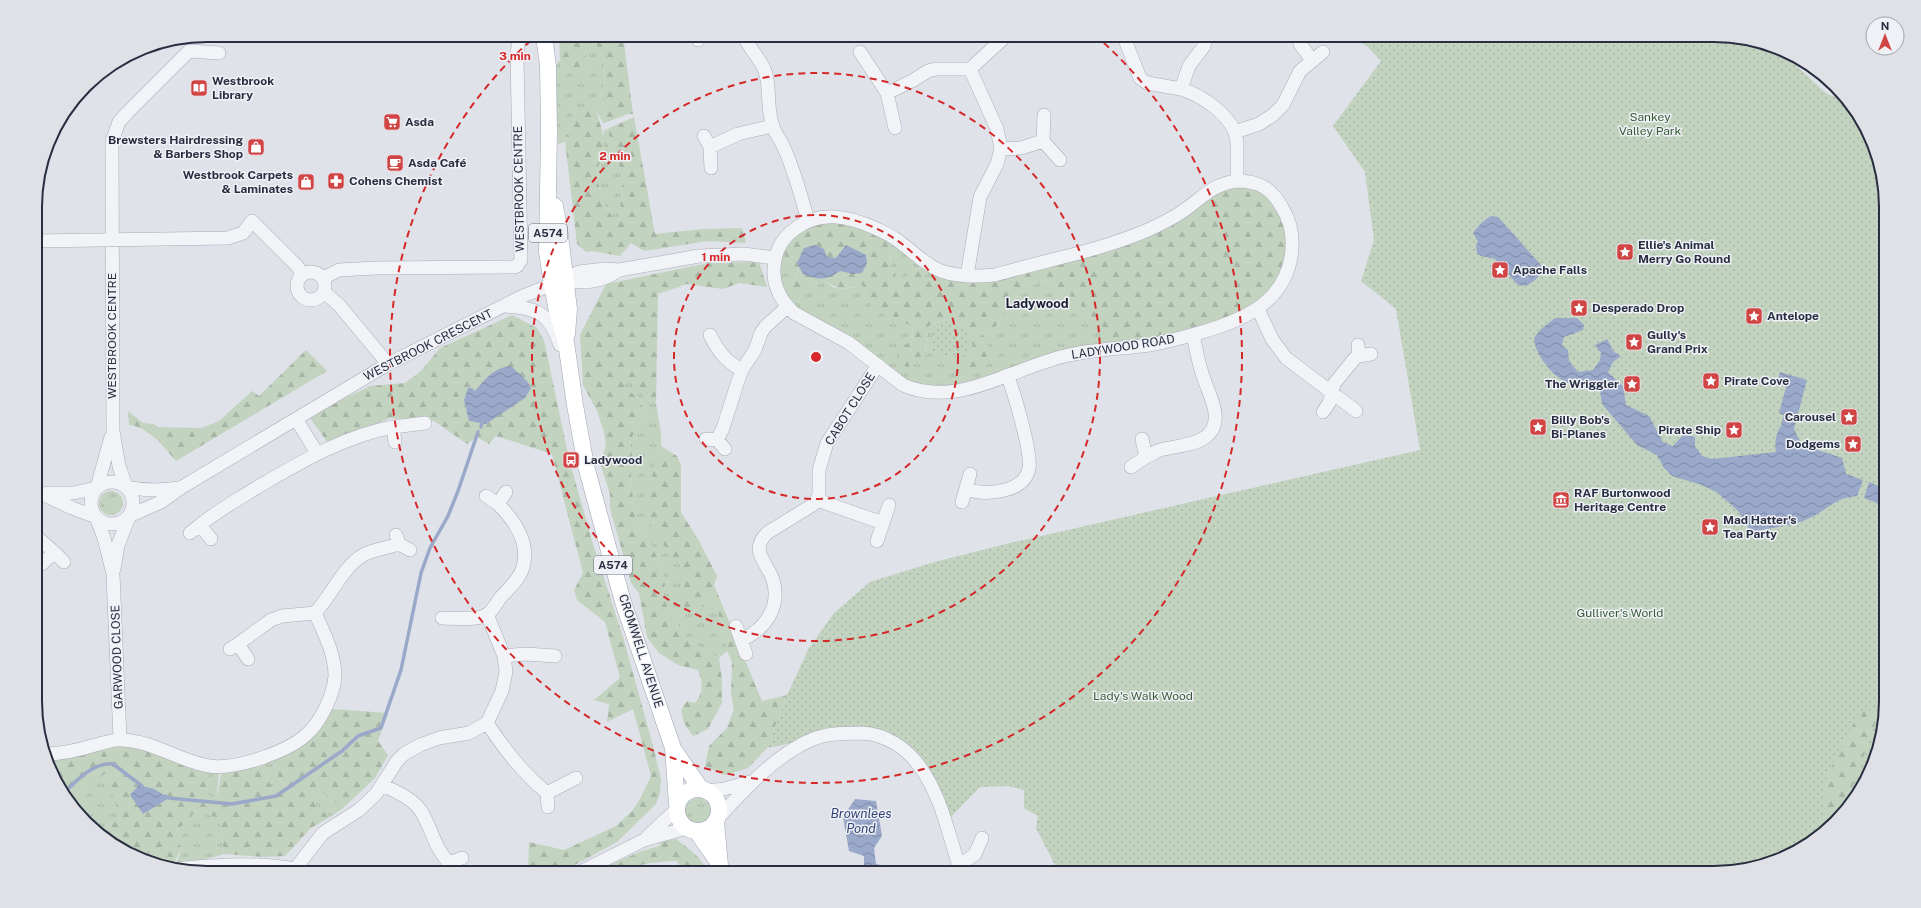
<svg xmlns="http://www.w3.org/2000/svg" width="1921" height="908" font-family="'Public Sans',sans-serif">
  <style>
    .grass { fill: url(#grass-tufts) }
    .forest { fill: url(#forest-firs) }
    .park { fill: url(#park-dots) }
    .water { fill: url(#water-waves) }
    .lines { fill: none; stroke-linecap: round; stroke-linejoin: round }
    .stream { stroke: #9aa9c9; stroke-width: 3.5 }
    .minor-casing { stroke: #a8acb6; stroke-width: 14 }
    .major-casing { stroke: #9fa4b5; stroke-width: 17 }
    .minor { stroke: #f2f3f7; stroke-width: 13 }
    .major { stroke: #fff; stroke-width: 16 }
    .ring { fill: none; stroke: #d62828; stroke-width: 2; stroke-dasharray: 7 5 }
    .labels { text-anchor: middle; stroke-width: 3; stroke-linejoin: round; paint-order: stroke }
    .shield { fill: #eff1f6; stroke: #646877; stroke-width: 1 }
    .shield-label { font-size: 11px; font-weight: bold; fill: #282d40 }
    .poi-label { font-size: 12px; font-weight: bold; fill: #282d40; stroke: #eff1f6; text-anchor: start }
    .park-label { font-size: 12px; fill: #365c35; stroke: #eff1f6 }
    .street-label { font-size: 12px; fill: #282d40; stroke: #eff1f6 }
    .neighbourhood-label { font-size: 13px; font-weight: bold; fill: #1a1e31; stroke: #eff1f6 }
    .water-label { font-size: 13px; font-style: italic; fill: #324575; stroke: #eff1f6 }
    .rim { fill: none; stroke: #282d40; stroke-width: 2 }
    .centre { fill: #d62828; stroke: #eff1f6; stroke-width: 2 }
    .ring-label { font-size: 12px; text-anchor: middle; font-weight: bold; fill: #d62828; stroke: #eff1f6; stroke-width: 3; stroke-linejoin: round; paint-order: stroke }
  </style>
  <defs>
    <pattern id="grass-tufts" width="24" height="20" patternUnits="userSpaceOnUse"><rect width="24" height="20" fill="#c2d3c0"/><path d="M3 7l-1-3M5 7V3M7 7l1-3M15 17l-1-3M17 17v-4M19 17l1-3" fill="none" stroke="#a7b5a6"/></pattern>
    <pattern id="forest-firs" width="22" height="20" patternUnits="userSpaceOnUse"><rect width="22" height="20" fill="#c2d3c0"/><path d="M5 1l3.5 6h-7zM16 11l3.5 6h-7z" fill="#a7b5a6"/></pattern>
    <pattern id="park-dots" width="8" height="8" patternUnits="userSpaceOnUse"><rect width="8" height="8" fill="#c2d3c0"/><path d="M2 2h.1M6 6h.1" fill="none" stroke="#a7b5a6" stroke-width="1.8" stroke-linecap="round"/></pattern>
    <pattern id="water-waves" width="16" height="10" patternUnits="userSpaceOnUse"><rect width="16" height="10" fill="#9aa9c9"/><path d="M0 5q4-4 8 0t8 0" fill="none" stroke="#7e8aa5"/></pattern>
  </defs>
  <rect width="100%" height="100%" fill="#dfe2e9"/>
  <path class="grass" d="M586,35H595L597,47L604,62L605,82L600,98L607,122L603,123L596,110L589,104L575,112L565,142L558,144L555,67L560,60L571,70L586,65Z
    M607,129L623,177L619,221L607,211L599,187L596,168L603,158L604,130Z
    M781,243L787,258L798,269L791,287L809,288C827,273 826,288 840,289C847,289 856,286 862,285C875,303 894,316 913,327L912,341L903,345L926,349L927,327L947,318L970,330L973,350L958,360L982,370L980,333L995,327L1023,289L1045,280L1069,293L1121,348L963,390L923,392L804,320L776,289Z
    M891,244L941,271L932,286L909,273L904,283L893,282L890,271Z
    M626,376L644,396L656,403L661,433V446L651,481L659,538L687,571L694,613L710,597L722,623L727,651L719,658L688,640L669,611L663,596L665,584L658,558L641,529L633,501L631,474L633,458L629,442L645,414L639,399L626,388Z
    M99 503a12 12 0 1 1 24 0a12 12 0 1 1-24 0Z
    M271,760L283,785L273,789L260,766Z
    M209,766L219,768L217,798L207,795Z
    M106,772L120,818L104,829L84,815L81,816L67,800Z
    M320,789L342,809L330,817L314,804Z
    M685 811a13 13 0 1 1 26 0a13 13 0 1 1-26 0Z
    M197,810L220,819L224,854L179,867H175L182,848L173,835Z"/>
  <path class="forest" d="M559,35H586V65L582,70H571L560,60Z
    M595,35H623L633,114H628L607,122L600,98L605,82L604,62L597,47Z
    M589,103L596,110L604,137L603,158L596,169L599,187L607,211L619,221L623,177L607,129L634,117L655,234L702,229L742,228L746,243L708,241L644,251L631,243L620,256L592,251L586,252L577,244L565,142L575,112Z
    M1237,181L1265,188L1292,232L1275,294L1193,335L1121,348L1069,293L1045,280L1023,289L995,327L981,333L986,339L992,358L982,370H959L958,360L973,350L970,330L947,318L927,327C926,349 927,355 908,367L898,364L897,352L903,345L912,341L913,327L870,306V296L862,285L840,289L826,282H817L809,288H791L798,269L787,258L781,243L803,223L847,217L891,244L890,271L896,273L893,282L904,283L909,273L919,266L932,286L941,271L954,276L1096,251Z
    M759,262L767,287L739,283L723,289L687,284L658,294L656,403L644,396L626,377V388L639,399L645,414L629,442L633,458L631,474L633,501L641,529L658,558L665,584L663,596L669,611L688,640L719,658L722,680V703L708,729L693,736L684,723L681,710L687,701L695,703C704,691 703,683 698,670L678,665L659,653L647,637L639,593L631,583L610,508V494L600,463L606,446L604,432L597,411L583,385L580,335L606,284L708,263Z
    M512,315L537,328L544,340L569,459L592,541L623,637L652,742L661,779L660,793L656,804L617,842L560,873H528L529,842L564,850L616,826L632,811L640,799L651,776L633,709L607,722L609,704L594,700L620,678L605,622L577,600L574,590L583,573L552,454L496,436L489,444L477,437L467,444L434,421L391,418L327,442L309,416L370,386L405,383L421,371L440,348Z
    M306,350L327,371L176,461C163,446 149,427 129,425L128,411L143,423L154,424L157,427L202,428L219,421L252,391L259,396Z
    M661,446L677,456L681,465V512L699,541L717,576L714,585L762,701L787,695L767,748L748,768L725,775L705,766L709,746L727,728L734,709L731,694L732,662L727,651L722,623L710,597L694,613L681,604L687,571C675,558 648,531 647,513C646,493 655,465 661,446Z
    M1863,692L1886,701L1873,767L1844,814L1810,844L1805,847L1814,794Z
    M332,709L388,713L378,741L388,755L375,778L342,809L320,789L314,804L330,817L311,828L285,856L263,857L224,854L220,819L197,810L173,835L182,848L172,866L141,860L102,837L81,816L84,815L104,829L120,818L106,773L67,800L48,767L44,753L120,739L209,766L207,795L217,798L221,774L260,766L273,789L283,785L271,760L301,747L313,737Z
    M676,839C690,850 701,856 708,873H683L677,861C660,861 647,863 631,868L629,873H589L601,866H608L639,852L659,846L662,841Z"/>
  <path class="park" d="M1343,35H1714L1776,47L1827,94L1851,102L1873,141L1885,185L1886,701L1873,767L1844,814L1831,826L1851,791L1880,710H1860L1827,776L1822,798L1824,816L1818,827V837C1792,860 1758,866 1725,873H1059L1036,828L1038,816L1024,808V790L1008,786L980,787L946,822L929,782L881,737L844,733L767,748L787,695L809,648L834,613L870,582L931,563L1010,543L1420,450L1396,309L1361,281L1374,240L1365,172L1333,126L1381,61L1367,46Z
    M946,322L967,331L969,350L953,357L933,352L932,327Z"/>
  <path class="water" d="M1491,216L1498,217L1541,265C1545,275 1527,291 1517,284L1495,259L1481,256L1477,253L1476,245L1478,242L1473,233C1475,229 1486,218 1491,216Z
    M815,245L824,249L827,257L836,258L846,245L866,255L867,263L862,273L853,274L840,271C825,281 819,280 803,274L797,263L804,248Z
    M1555,318H1577L1584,325L1583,330L1564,337L1562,345L1568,350L1569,361L1578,372L1593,370L1600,360L1601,353L1595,345L1607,339L1614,352L1621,356L1613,362L1608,372L1623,386L1626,405L1649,416L1663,442L1673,446L1683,435L1695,437V446L1702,456L1712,459L1776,452C1774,444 1776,431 1782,425H1781L1784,415L1779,413L1786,387L1777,384L1780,372L1807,380L1794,429L1799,439L1803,445L1842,458L1846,474L1863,480L1857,496C1835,498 1831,507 1812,517C1794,526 1771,528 1751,532L1738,511L1718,493L1702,485L1672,476L1664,468L1657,455L1637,445L1602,404L1600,391C1574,386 1559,384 1543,361C1538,353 1535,348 1534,338L1541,329Z
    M511,366L527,381L531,388L525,398L486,424L469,421L464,400L468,388H472L475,391C486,379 493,368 511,366Z
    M1869,482L1885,489V510L1877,503L1864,498Z
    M139,785L154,789L169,798L143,814L130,795Z
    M855,799L876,801L882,836L874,848L876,864L895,868L899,873H864V856L849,851L843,817Z"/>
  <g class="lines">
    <path class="stream" d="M481,427L482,423
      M63,793C76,782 94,761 113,764L142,786
      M165,796L169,798L232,804L276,796L342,751L358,736L381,728L401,670L421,573L430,548L448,516L458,491L478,432"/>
    <defs>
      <path id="minor" d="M743,35C749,48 761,60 765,71C771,88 766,109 773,126C775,134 781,140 784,148C795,172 801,196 808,221
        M1123,35L1140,78L1147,83L1181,89
        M1206,35L1204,46L1189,66L1181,89C1201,95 1226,112 1235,132
        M698,40L700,35
        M1300,44L1312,60
        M860,52L887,93
        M895,128L887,93L912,81L928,71L936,69H970
        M704,136L710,147L738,134L772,126
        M1043,141L1060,160
        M710,147L711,168
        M1001,149L997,129L970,69L1007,35
        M1237,181C1260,181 1272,189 1283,209C1293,226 1294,244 1290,262C1280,305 1240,321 1202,332C1185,337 1167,342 1149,345C1121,349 1093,349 1065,356C1012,368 957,409 903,385L849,343L794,313C782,302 775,290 774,274C773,256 780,239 795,229C820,210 848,216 875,228C881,231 888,234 894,238C910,248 923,264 941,271C959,277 977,277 995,275C1046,260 1099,251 1148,230C1160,224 1172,219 1183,211C1204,197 1210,185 1237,181Z
        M1237,181V143L1235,132L1259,124L1273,115L1283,105L1300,71L1323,52
        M35,241L228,238L243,233L252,221L298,267L302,275
        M297 286a14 14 0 1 1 28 0a14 14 0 1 1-28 0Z
        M967,276L980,197L997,164L1001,149L1021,148L1043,141L1044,115
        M323,278L339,270L376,268L514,267L517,266L521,260L517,56L519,35
        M564,280C584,284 603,282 619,270
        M324,292L339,305L388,364
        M505,306C538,308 549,313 560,345
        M1258,309L1272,339L1286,358L1356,411
        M710,335C718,351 726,362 742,370
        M1358,345L1359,356L1371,354
        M1323,412L1329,403L1334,384L1355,358L1359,356
        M296,419L317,453
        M706,439L717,440L725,449
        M717,440L723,428L737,384L742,370L755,350L761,333L765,327L787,307
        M395,442L393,427L425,423
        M1146,457C1151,455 1155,452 1160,450C1174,446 1192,446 1204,438C1228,422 1207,392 1202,373C1198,361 1196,348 1193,335
        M1131,467L1146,457L1142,439
        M91 503a21 21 0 1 1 42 0a21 21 0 1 1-42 0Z
        M126,486L119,466L113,431L112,141L119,122L126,114L189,51L219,53
        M97,487L111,437
        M127,487C146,491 160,491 179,488
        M966,489C980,494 991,493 1005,490C1017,487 1026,481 1029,469C1032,453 1014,392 1007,375
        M36,491L72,508L96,517
        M48,493H74L96,488
        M486,496L498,504L506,492
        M817,500L883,523
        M962,502L970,474
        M129,516L161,502L182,487L388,364L523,296L564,280L579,272L605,269L619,270L699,256L744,254L775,258
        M96,517L104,538L113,574L120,739
        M200,525C217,511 237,500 256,488C299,463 344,436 393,427
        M190,533L200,525L211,539
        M396,535L399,544L410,550
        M36,536L54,552
        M877,541L889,505
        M42,564L54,552L64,562
        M114,569L118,545L129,517
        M442,618C453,618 479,621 488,614C493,610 497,602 501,597C509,588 520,579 523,567C530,543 514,520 498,504
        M736,626L746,654
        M741,640C765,630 781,607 773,580C767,562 749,551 767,533L814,504L819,495V470L827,443L878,365
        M238,644L271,620L282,616L315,613C332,595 342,568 363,555C374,549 388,548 399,544
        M230,649L238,644L248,659
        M504,656L525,654L555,656
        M487,723C505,750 522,772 547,793
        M45,754C62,754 79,750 95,745C104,743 114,739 122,740C153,741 179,761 209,766C236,770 292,751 310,731C322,719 334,693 335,676C335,654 324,633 315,613
        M383,785C396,792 412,798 421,811C432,829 434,847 449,863
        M707,791L724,789L750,782
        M548,807L547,793L576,778
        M718,818C745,789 781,749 819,737C833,733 847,733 862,733C885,734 907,748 920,767C941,796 948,832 959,866L963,873
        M648,836L677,809
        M959,866L975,854L982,838
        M183,868C221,865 257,862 295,869L298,873
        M295,869L323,833L359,810L376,794L397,761L404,754L420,745L439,738L469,733L487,723L502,691L506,672L504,656L487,614
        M443,873L449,863L462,858
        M578,873L644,840L687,828"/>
      <path id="major" d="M544,35L548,66L549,131L547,252L552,284L557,312L566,342L575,405L586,466L623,602L673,748L677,804
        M555,206L559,227L569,309L567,334
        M674,750L701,789
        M677 810a21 21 0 1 1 42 0a21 21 0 1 1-42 0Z
        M716,822L720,865
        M697,832L720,865L723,873"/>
    </defs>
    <use href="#minor" class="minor-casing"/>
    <use href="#major" class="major-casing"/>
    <use href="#minor" class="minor"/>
    <use href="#major" class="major"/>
  </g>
  <g class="ring">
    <circle cx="816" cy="357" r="142"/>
    <circle cx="816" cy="357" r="284"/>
    <path d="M1095 35A426 426 0 1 1 537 35"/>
  </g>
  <defs>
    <symbol id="library-square" viewBox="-11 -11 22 22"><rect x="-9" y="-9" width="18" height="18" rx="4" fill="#d04443" stroke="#eff1f6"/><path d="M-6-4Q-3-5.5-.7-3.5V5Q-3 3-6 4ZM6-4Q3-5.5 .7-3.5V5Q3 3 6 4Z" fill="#fff"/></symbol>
    <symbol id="supermarket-square" viewBox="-11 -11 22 22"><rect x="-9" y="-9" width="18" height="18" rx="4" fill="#d04443" stroke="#eff1f6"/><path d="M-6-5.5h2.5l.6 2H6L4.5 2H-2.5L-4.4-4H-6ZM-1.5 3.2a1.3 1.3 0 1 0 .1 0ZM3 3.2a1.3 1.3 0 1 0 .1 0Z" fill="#fff"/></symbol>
    <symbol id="shop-square" viewBox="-11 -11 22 22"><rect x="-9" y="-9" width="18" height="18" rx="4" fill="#d04443" stroke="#eff1f6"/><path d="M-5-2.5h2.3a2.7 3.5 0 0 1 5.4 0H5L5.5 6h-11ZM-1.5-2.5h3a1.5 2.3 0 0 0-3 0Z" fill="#fff"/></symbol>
    <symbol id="cafe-square" viewBox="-11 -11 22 22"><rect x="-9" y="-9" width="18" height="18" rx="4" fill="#d04443" stroke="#eff1f6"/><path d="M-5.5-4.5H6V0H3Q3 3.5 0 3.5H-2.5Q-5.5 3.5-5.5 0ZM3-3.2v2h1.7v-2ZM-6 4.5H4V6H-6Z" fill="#fff"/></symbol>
    <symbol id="pharmacy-square" viewBox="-11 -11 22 22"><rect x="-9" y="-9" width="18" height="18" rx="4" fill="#d04443" stroke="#eff1f6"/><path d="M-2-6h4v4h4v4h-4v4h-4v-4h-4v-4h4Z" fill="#fff"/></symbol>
    <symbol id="sight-square" viewBox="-11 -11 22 22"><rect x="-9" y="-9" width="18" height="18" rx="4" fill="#d04443" stroke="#eff1f6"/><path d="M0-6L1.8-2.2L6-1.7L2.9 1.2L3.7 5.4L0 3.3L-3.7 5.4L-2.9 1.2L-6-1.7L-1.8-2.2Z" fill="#fff"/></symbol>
    <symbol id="bus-square" viewBox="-11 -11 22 22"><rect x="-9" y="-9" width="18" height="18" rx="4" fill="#d04443" stroke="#eff1f6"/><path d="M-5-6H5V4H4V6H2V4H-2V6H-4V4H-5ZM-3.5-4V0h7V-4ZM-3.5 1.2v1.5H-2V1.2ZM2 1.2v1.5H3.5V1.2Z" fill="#fff"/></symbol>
    <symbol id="museum-square" viewBox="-11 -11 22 22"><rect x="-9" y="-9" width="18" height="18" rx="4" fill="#d04443" stroke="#eff1f6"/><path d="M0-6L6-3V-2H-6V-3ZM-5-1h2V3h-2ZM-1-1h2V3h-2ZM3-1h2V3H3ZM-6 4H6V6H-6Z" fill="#fff"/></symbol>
  </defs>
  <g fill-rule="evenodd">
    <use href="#library-square" x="189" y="78" width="20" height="20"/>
    <use href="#supermarket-square" x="382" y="112" width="20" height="20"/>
    <use href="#shop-square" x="246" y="137" width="20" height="20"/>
    <use href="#cafe-square" x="385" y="153" width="20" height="20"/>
    <use href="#pharmacy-square" x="326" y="171" width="20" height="20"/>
    <use href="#shop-square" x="296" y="172" width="20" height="20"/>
    <use href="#sight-square" x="1615" y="242" width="20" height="20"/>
    <use href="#sight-square" x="1490" y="260" width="20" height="20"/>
    <use href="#sight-square" x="1569" y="298" width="20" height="20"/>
    <use href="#sight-square" x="1744" y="306" width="20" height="20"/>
    <use href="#sight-square" x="1624" y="332" width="20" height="20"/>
    <use href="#sight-square" x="1701" y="371" width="20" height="20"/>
    <use href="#sight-square" x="1622" y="374" width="20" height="20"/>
    <use href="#sight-square" x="1839" y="407" width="20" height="20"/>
    <use href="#sight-square" x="1528" y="417" width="20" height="20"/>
    <use href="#sight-square" x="1724" y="420" width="20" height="20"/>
    <use href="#sight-square" x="1843" y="434" width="20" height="20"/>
    <use href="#bus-square" x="561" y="450" width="20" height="20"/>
    <use href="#museum-square" x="1551" y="490" width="20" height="20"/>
    <use href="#sight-square" x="1700" y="517" width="20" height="20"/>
  </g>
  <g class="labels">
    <g class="shield">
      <rect x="529" y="224" width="38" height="18" rx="3"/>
      <rect x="594" y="556" width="38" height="18" rx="3"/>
    </g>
    <g class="shield-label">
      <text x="548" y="237">A574</text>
      <text x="613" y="569">A574</text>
    </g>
    <g class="poi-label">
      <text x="212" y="85">Westbrook<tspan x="212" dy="14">Library</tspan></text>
      <text x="405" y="126">Asda</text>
      <text x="243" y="144" text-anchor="end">Brewsters Hairdressing<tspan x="243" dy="14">&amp; Barbers Shop</tspan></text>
      <text x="408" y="167">Asda Café</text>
      <text x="293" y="179" text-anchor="end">Westbrook Carpets<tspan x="293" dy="14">&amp; Laminates</tspan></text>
      <text x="349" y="185">Cohens Chemist</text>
      <text x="1638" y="249">Ellie's Animal<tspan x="1638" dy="14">Merry Go Round</tspan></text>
      <text x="1513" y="274">Apache Falls</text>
      <text x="1592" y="312">Desperado Drop</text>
      <text x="1767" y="320">Antelope</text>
      <text x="1647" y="339">Gully's<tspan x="1647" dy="14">Grand Prix</tspan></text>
      <text x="1724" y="385">Pirate Cove</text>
      <text x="1619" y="388" text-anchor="end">The Wriggler</text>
      <text x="1836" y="421" text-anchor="end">Carousel</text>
      <text x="1551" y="424">Billy Bob's<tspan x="1551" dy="14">Bi-Planes</tspan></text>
      <text x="1721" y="434" text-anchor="end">Pirate Ship</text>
      <text x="1840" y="448" text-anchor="end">Dodgems</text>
      <text x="584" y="464">Ladywood</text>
      <text x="1574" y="497">RAF Burtonwood<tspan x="1574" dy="14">Heritage Centre</tspan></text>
      <text x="1723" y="524">Mad Hatter's<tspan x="1723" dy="14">Tea Party</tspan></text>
    </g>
    <g class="park-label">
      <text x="1650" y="121">Sankey<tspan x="1650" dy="14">Valley Park</tspan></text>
      <text x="1620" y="617">Gulliver's World</text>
      <text x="1143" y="700">Lady's Walk Wood</text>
    </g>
    <g class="street-label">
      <text transform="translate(519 189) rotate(-91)" y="4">WESTBROOK CENTRE</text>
      <text transform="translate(112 336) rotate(-90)" y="4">WESTBROOK CENTRE</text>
      <text transform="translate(428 345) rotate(-27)" y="4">WESTBROOK CRESCENT</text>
      <text transform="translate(1123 347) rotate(-9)" y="4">LADYWOOD ROAD</text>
      <text transform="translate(850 409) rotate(-58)" y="4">CABOT CLOSE</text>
      <text transform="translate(641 651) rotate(72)" y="4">CROMWELL AVENUE</text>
      <text transform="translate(117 657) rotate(-92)" y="4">GARWOOD CLOSE</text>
    </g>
    <g class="neighbourhood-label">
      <text x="1037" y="308">Ladywood</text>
    </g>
    <g class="water-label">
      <text x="861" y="818">Brownlees<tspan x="861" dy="15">Pond</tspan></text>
    </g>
  </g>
  <path d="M0 0H1921V908H0ZM207 42H1714A165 165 0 0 1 1879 207V701A165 165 0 0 1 1714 866H207A165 165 0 0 1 42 701V207A165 165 0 0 1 207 42Z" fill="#dfe1e7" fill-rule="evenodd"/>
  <path class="rim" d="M207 42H1714A165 165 0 0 1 1879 207V701A165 165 0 0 1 1714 866H207A165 165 0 0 1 42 701V207A165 165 0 0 1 207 42Z"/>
  <circle cx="816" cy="357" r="6" class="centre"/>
  <g class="ring-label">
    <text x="515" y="60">3 min</text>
    <text x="615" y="160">2 min</text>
    <text x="716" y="261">1 min</text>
  </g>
  <g transform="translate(1885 36)"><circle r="19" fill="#eff1f6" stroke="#9fa3ad"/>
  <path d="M0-3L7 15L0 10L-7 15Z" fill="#d04443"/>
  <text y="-6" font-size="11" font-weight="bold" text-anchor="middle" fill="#282d40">N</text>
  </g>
</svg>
